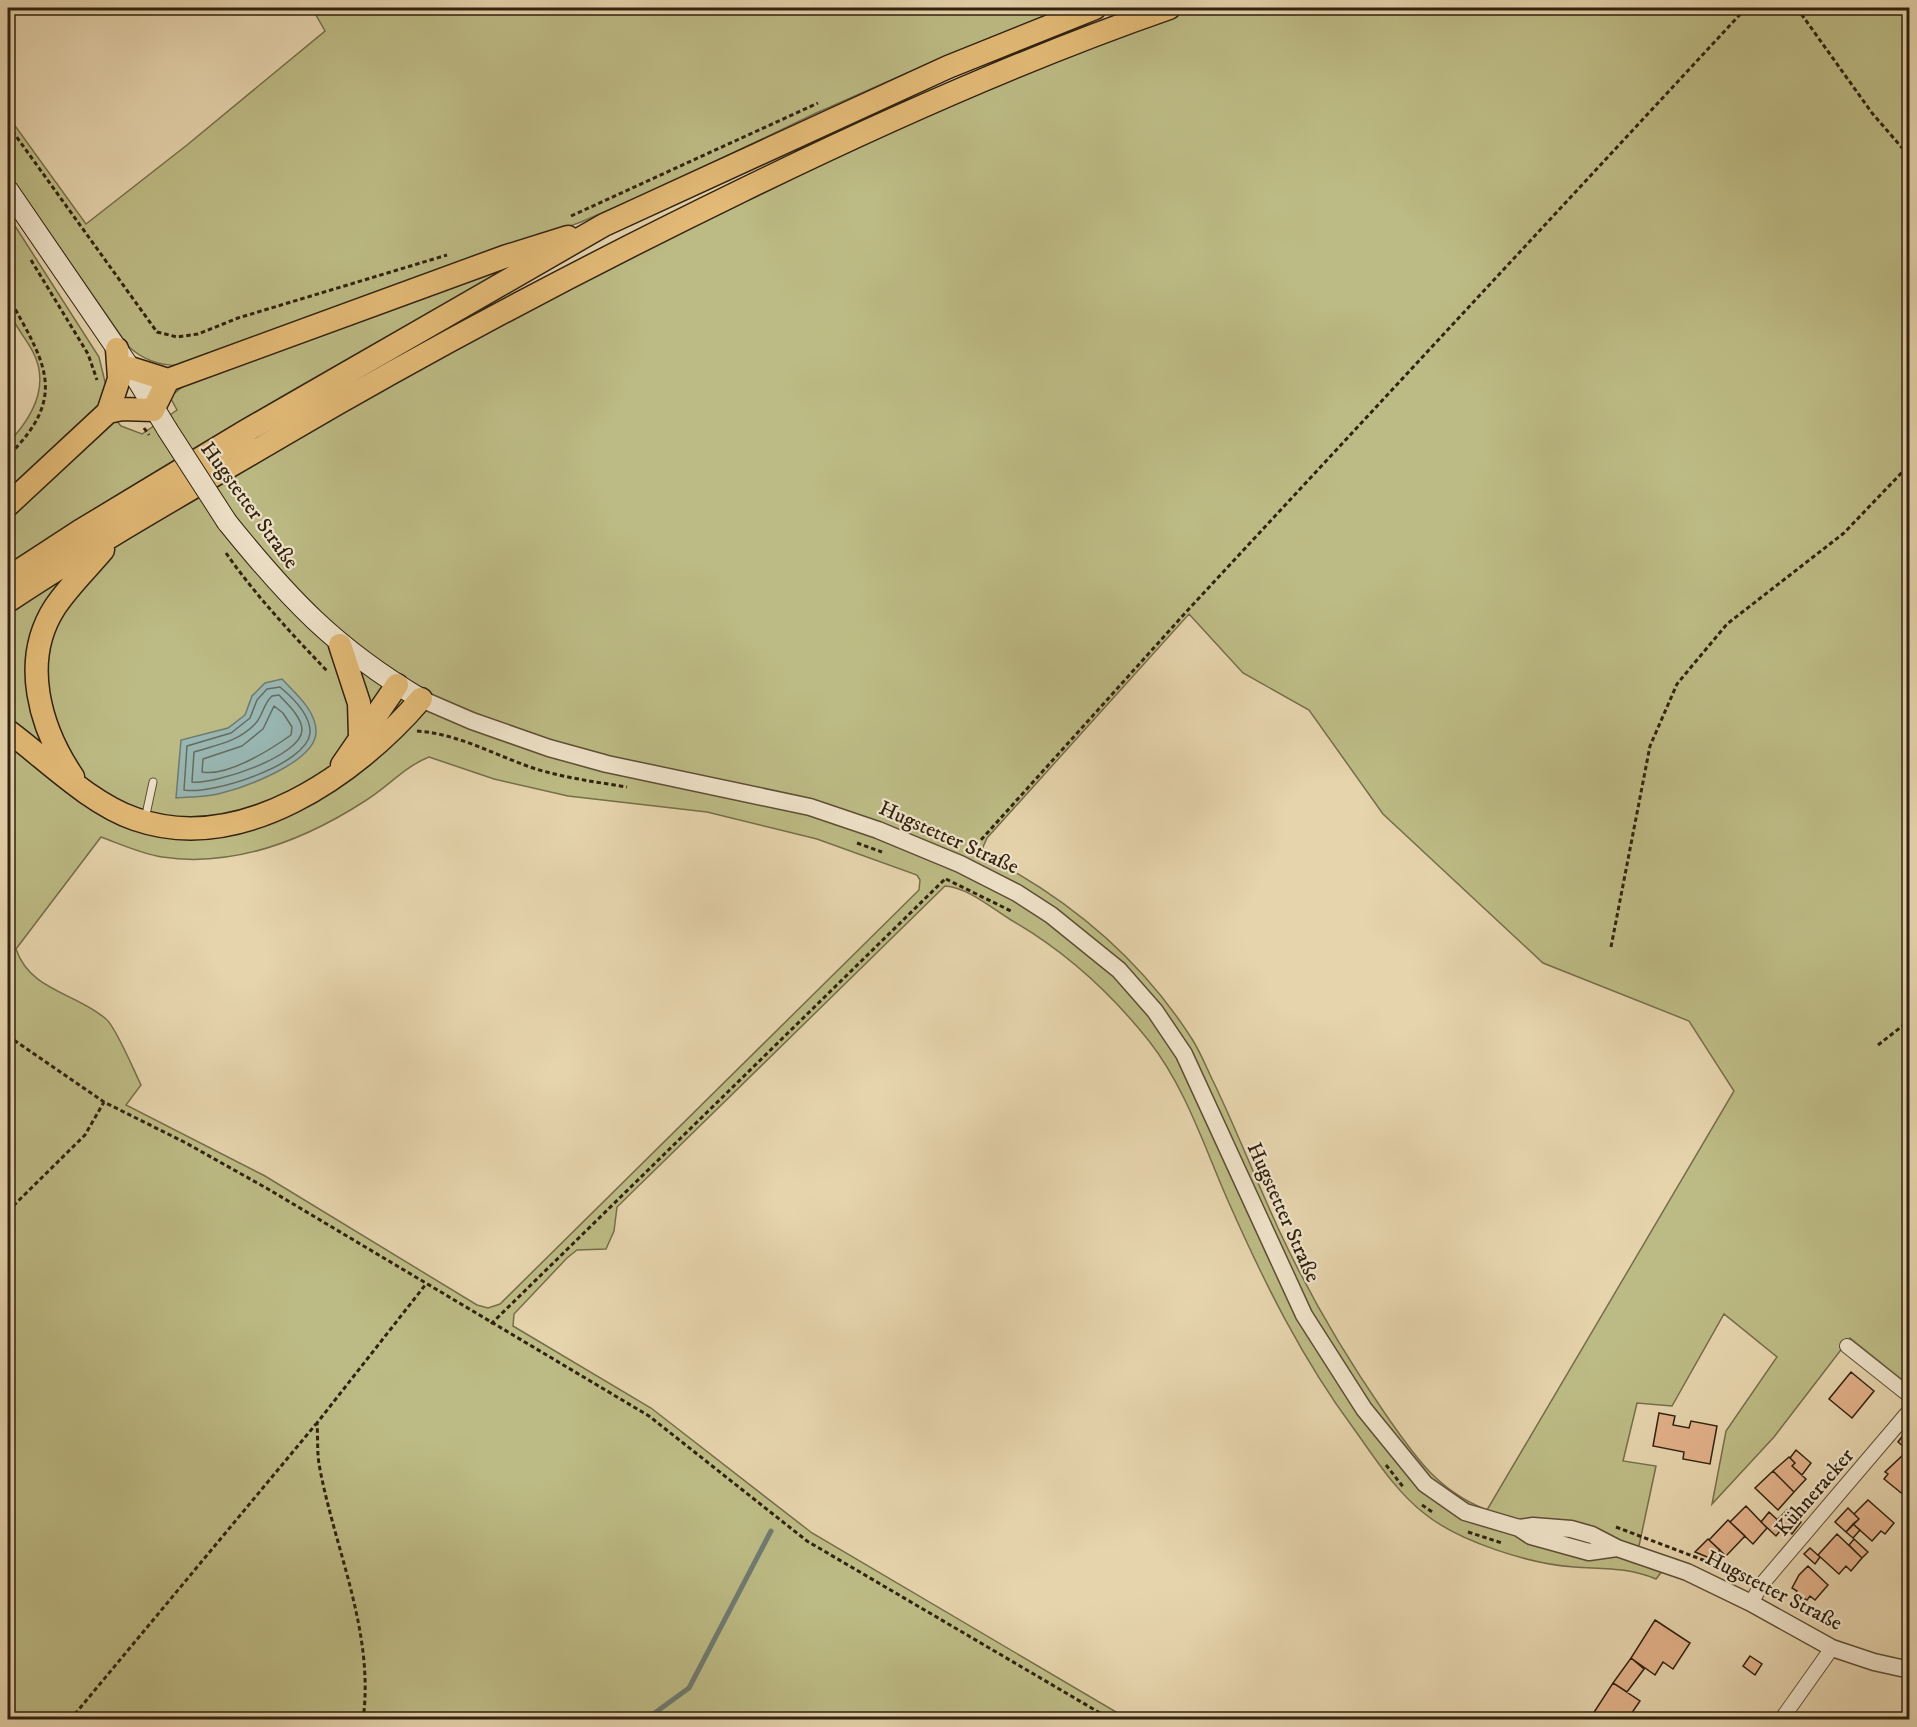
<svg xmlns="http://www.w3.org/2000/svg" width="1917" height="1727" font-family="'IM FELL DW Pica',serif">
  <style>
    .green { fill: #bdbb85; stroke: #766e4a; stroke-width: 1.5; fill-rule: evenodd }
    .water { fill: #99b7b3; stroke: #6f7b71; stroke-width: 1.5 }
    .lines { fill: none; stroke-linecap: round; stroke-linejoin: round }
    .shore { stroke: #646c61; stroke-width: 1.5 }
    .stream { stroke: #6f7b71; stroke-width: 5 }
    .building { fill: #e2b18a; stroke: #30220f; stroke-width: 1.5 }
    .service-casing { stroke: #5e4e36; stroke-width: 9 }
    .minor-casing { stroke: #5e4e36; stroke-width: 16 }
    .tertiary-casing { stroke: #5e4e36; stroke-width: 19 }
    .secondary-casing { stroke: #30220f; stroke-width: 22 }
    .trunk-casing { stroke: #30220f; stroke-width: 25 }
    .path { stroke: #30220f; stroke-width: 3; stroke-dasharray: 4.5 3; stroke-linecap: butt }
    .service { stroke: #efe3ca; stroke-width: 7 }
    .minor { stroke: #efe3ca; stroke-width: 14 }
    .tertiary { stroke: #efe3ca; stroke-width: 16 }
    .secondary { stroke: #efe3ca; stroke-width: 20 }
    .trunk { stroke: #e3ba76; stroke-width: 22 }
    .secondary-bridge-casing { stroke: #30220f; stroke-width: 22; stroke-linecap: butt }
    .path-bridge { stroke: #30220f; stroke-width: 3; stroke-dasharray: 4.5 3; stroke-linecap: butt }
    .secondary-bridge { stroke: #efe3ca; stroke-width: 20 }
    .labels { text-anchor: middle; stroke-width: 4.5; stroke-linejoin: round; paint-order: stroke }
    .street-label { font-size: 21px; fill: #30220f; stroke: #efe3ca }
  </style>
  <rect width="100%" height="100%" fill="#e6d4ad"/>
  <filter id="stains"><feTurbulence type="fractalNoise" baseFrequency=".00333" numOctaves="4"/><feColorMatrix values="0 0 0 0 .2 0 0 0 0 .09 0 0 0 0 .02 0 0 0 .5 -.17"/></filter>
  <radialGradient id="worn" r=".72"><stop offset=".6" stop-color="#630" stop-opacity="0"/><stop offset="1" stop-color="#630" stop-opacity=".3"/></radialGradient>
  <path class="green" d="M312,8H1068L941,58L814,114L664,186L581,222L186,365C165,367 144,361 128,346L8,173V116L86,224L187,145L325,31Z
    M1194,8H1909V1382H1905L1850,1338L1774,1437L1712,1504L1726,1431L1777,1357L1724,1314L1672,1406L1637,1403L1623,1461L1656,1466L1636,1560L1663,1570L1656,1579C1628,1567 1604,1569 1574,1567C1530,1564 1460,1542 1425,1514C1396,1492 1375,1458 1354,1429C1302,1359 1264,1282 1229,1203C1205,1149 1186,1088 1149,1041C1110,992 1065,951 1011,920C993,909 967,887 945,886L617,1207L614,1231L606,1249L577,1250L567,1258L514,1314L513,1326L651,1408L812,1533L1128,1719H8V613L48,586L226,480L318,421L675,230L1026,69ZM1189,614L1243,673L1309,710L1383,814L1543,963L1689,1021L1734,1091L1487,1510C1436,1490 1414,1455 1384,1412C1344,1354 1308,1293 1278,1228C1256,1180 1237,1131 1214,1083C1207,1069 1201,1053 1192,1039C1141,959 1068,898 984,855L983,847L987,838ZM429,757L494,779L568,796L707,812L817,839L917,875L920,880L919,890L500,1304L488,1308L477,1305L265,1176L126,1105L141,1085C134,1071 116,1027 106,1019C77,993 30,991 16,949L101,837C120,844 142,854 162,857C235,868 306,839 365,801C388,787 404,767 429,757Z
    M8,215L99,357L106,386L105,397L94,415L8,495V443C31,419 51,387 33,352C26,338 12,323 8,308C3,292 8,235 8,215Z
    M522,262C347,357 174,456 8,564V514L115,419L121,426L142,434L177,410L170,397L192,379Z"/>
  <path class="water" d="M282,679C295,693 317,711 316,733C314,763 243,788 218,794C205,797 190,797 176,798L181,740L228,728L245,715L252,696L265,683Z"/>
  <g class="lines">
    <path class="shore" d="M280,687C292,697 311,715 310,733C307,765 211,795 184,790L187,746L231,733L250,718L257,700L267,689Z
      M279,695C287,704 302,717 302,730C302,756 214,785 192,782L194,752C216,745 238,742 255,724C263,716 263,704 272,696Z
      M274,706L283,713L292,727L291,735C270,750 227,777 202,772L203,759L242,746L263,729Z"/>
    <path class="stream" d="M645,1720L689,1688L771,1531"/>
  </g>
  <path class="building" d="M1851,1372L1874,1391L1852,1418L1829,1399Z
    M1659,1413L1675,1416L1673,1425L1689,1428L1691,1421L1717,1426L1710,1464L1683,1459L1684,1452L1653,1446Z
    M1908,1429L1910,1431V1452L1898,1442Z
    M1796,1450L1811,1463L1802,1475L1792,1466L1795,1463L1790,1458Z
    M1904,1454L1910,1459V1490L1905,1496L1884,1479L1888,1474L1885,1472Z
    M1789,1457L1795,1463L1792,1466L1806,1479L1794,1492L1773,1471Z
    M1773,1471L1794,1492L1778,1510L1755,1488Z
    M1868,1500L1894,1523L1885,1534L1881,1531L1872,1541L1853,1524L1859,1519L1854,1514Z
    M1746,1506L1767,1528L1753,1544L1730,1522Z
    M1848,1508L1859,1519L1846,1532L1835,1522Z
    M1788,1509L1801,1522L1792,1534L1777,1520Z
    M1769,1512L1784,1526L1776,1536L1761,1522Z
    M1728,1520L1745,1536L1726,1556L1709,1540Z
    M1853,1524L1860,1530L1853,1538L1846,1532Z
    M1837,1534L1862,1558L1851,1571L1846,1566L1839,1574L1818,1555Z
    M1708,1539L1720,1550L1712,1559L1695,1552Z
    M1854,1539L1868,1552L1862,1558L1849,1545Z
    M1810,1548L1820,1557L1815,1564L1804,1554Z
    M1808,1566L1828,1585L1815,1600L1810,1596L1807,1600L1795,1594L1797,1591L1792,1588L1799,1575Z
    M1655,1620L1690,1643L1673,1669L1663,1662L1655,1675L1631,1658Z
    M1750,1656L1762,1664L1755,1675L1743,1666Z
    M1631,1658L1644,1669L1627,1692L1613,1683Z
    M1613,1683L1640,1701L1627,1720H1589Z"/>
  <g class="lines">
    <defs>
      <path id="service" d="M145,819L153,782"/>
      <path id="minor" d="M1847,1346L1910,1396
        M1751,1603L1762,1584L1910,1410
        M1781,1720L1832,1648"/>
      <path id="tertiary" d="M421,699L472,721L549,748L607,764L810,807L878,830L960,864L1017,893L1051,915L1119,970L1155,1011L1184,1054L1304,1315L1364,1409L1425,1484L1465,1512L1519,1528L1531,1536L1589,1552L1617,1548
        M1519,1528L1533,1526L1571,1529L1592,1535L1617,1548L1687,1572L1751,1603L1832,1648L1874,1662L1910,1670"/>
      <path id="secondary" d="M8,190L130,368L167,429
        M227,522C289,599 335,648 421,699"/>
      <path id="trunk" d="M130,368L168,380L504,257L568,237
        M108,412L122,409L153,410L168,380
        M8,505L108,412L119,379L117,349
        M8,578L80,531L246,431L604,225L948,67L1095,8
        M8,601C97,542 191,489 283,435C433,347 585,267 741,191C880,123 1022,59 1169,8
        M340,645L359,703L360,736
        M8,731C46,759 89,803 135,819C241,856 356,775 421,699
        M342,765L397,685
        M73,777C40,728 20,661 55,607C69,586 87,569 103,550"/>
    </defs>
    <use href="#service" class="service-casing"/>
    <use href="#minor" class="minor-casing"/>
    <use href="#tertiary" class="tertiary-casing"/>
    <use href="#secondary" class="secondary-casing"/>
    <use href="#trunk" class="trunk-casing"/>
    <path class="path" d="M1797,8L1872,113L1910,157
      M8,125L157,332L177,337L198,334L238,318L447,255
      M571,216L818,103
      M31,260L88,354L97,380
      M8,296C44,362 70,395 8,456
      M226,553C256,596 291,633 327,671
      M417,731C460,734 496,756 536,769C566,778 596,782 627,787
      M857,843L882,852
      M971,851L1187,611L1746,8
      M946,879L1013,912
      M1611,947L1650,746L1677,684L1727,624L1844,533L1910,464
      M8,1036L104,1102L186,1143L268,1189L649,1416L807,1541L1112,1720
      M1878,1045L1910,1020
      M8,1211L85,1135L104,1102
      M491,1324L946,878
      M1386,1465L1404,1488
      M1422,1505L1434,1513
      M1616,1527L1711,1563
      M1468,1532L1502,1543
      M70,1720L316,1424
      M363,1720C375,1632 334,1548 319,1464C317,1451 318,1436 317,1423L426,1284"/>
    <use href="#service" class="service"/>
    <use href="#minor" class="minor"/>
    <use href="#tertiary" class="tertiary"/>
    <use href="#secondary" class="secondary"/>
    <use href="#trunk" class="trunk"/>
    <defs>
      <path id="secondary-bridge" d="M167,429L227,522"/>
    </defs>
    <use href="#secondary-bridge" class="secondary-bridge-casing"/>
    <path class="path-bridge" d="M144,428L149,435"/>
    <use href="#secondary-bridge" class="secondary-bridge"/>
  </g>
  <g class="labels">
    <g class="street-label">
      <text transform="translate(250 505) rotate(54)" y="7">Hugstetter Straße</text>
      <text transform="translate(949 837) rotate(24)" y="7">Hugstetter Straße</text>
      <text transform="translate(1284 1212) rotate(66)" y="7">Hugstetter Straße</text>
      <text transform="translate(1814 1492) rotate(-49)" y="7">Kühneracker</text>
      <text transform="translate(1774 1590) rotate(27)" y="7">Hugstetter Straße</text>
    </g>
  </g>
  <rect width="1917" height="1727" fill="none" stroke="#e6d4ad" stroke-width="30"/>
  <rect x="9" y="9" width="1899" height="1709" fill="none" stroke="#30220f" stroke-width="3"/>
  <rect x="15" y="15" width="1887" height="1697" fill="none" stroke="#30220f" stroke-width="1.5"/>
  <rect width="100%" height="100%" filter="url(#stains)"/>
  <rect width="100%" height="100%" fill="url(#worn)"/>
</svg>
